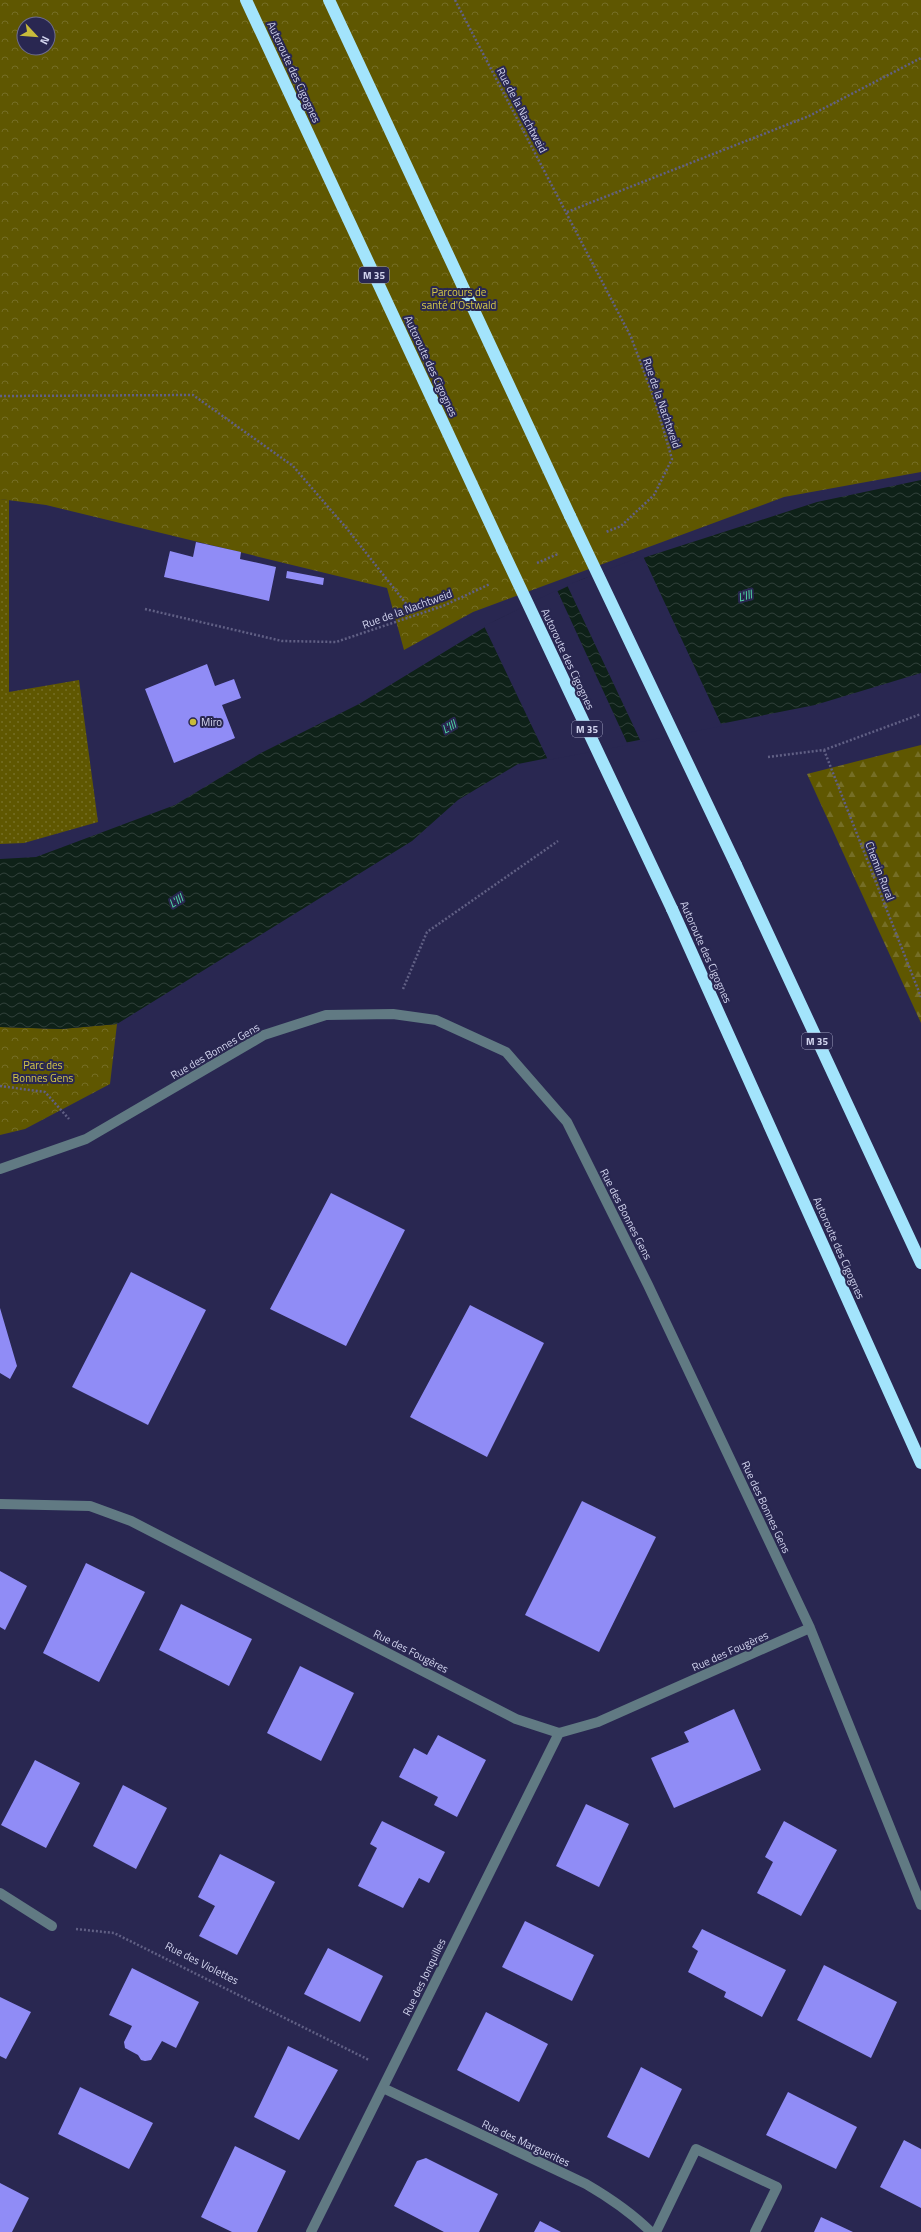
<svg xmlns="http://www.w3.org/2000/svg" width="921" height="2232" font-family="'Titillium Web',sans-serif">
  <style>
    .grass { fill: url(#grass-dots) }
    .forest { fill: url(#forest-firs) }
    .park { fill: url(#park-crowns); fill-rule: evenodd }
    .water { fill: url(#water-waves) }
    .pier { fill: #292751 }
    .building { fill: #908cf6 }
    .lines { fill: none; stroke-linecap: round; stroke-linejoin: round }
    .path { stroke: #616085; stroke-width: 2.5; stroke-dasharray: 2 2; stroke-linecap: butt }
    .minor { stroke: #617a83; stroke-width: 10 }
    .highway { stroke: #a3e4fc; stroke-width: 12 }
    .highway-bridge { stroke: #a3e4fc; stroke-width: 12 }
    .poi-dot { fill: #c8bb3b; stroke: #292751; stroke-width: 1.5 }
    .labels { text-anchor: middle; stroke-width: 4; stroke-linejoin: round; paint-order: stroke }
    .shield { fill: #292751; stroke: #9fa0bf; stroke-width: 1 }
    .shield-label { font-size: 10px; font-weight: bold; fill: #d2d4ee }
    .street-label { font-size: 11px; fill: #d2d4ee; stroke: #292751 }
    .park-label { font-size: 11px; fill: #d5c848; stroke: #292751 }
    .poi-label { font-size: 11px; fill: #d2d4ee; stroke: #292751; text-anchor: start }
    .water-label { font-size: 12px; font-style: italic; fill: #51dea6; stroke: #292751 }
  </style>
  <defs>
    <pattern id="grass-dots" width="8" height="8" patternUnits="userSpaceOnUse"><rect width="8" height="8" fill="#5f5701"/><path d="M2 2h.1M6 6h.1" fill="none" stroke="#756e26" stroke-width="1.8" stroke-linecap="round"/></pattern>
    <pattern id="forest-firs" width="22" height="20" patternUnits="userSpaceOnUse"><rect width="22" height="20" fill="#5f5701"/><path d="M5 1l3.5 6h-7zM16 11l3.5 6h-7z" fill="#756e26"/></pattern>
    <pattern id="park-crowns" width="20" height="18" patternUnits="userSpaceOnUse"><rect width="20" height="18" fill="#5f5701"/><path d="M2 6a3 3 0 1 1 6 0M12 15a3 3 0 1 1 6 0" fill="none" stroke="#756e26"/></pattern>
    <pattern id="water-waves" width="16" height="10" patternUnits="userSpaceOnUse"><rect width="16" height="10" fill="#0e2118"/><path d="M0 5q4-4 8 0t8 0" fill="none" stroke="#30403a"/></pattern>
  </defs>
  <rect width="100%" height="100%" fill="#292751"/>
  <path class="grass" d="M0,499L9,500V692L79,680L98,822L24,843L0,844Z"/>
  <path class="forest" d="M921,745V1023L807,774Z"/>
  <path class="park" d="M0,0H921V472L784,497L473,612L404,650L387,588L46,505L0,499ZM24,24H48V48H24Z
    M117,1024L110,1084L25,1129L0,1135V1027L61,1029Z"/>
  <path class="water" d="M921,480V673L815,705L518,764L458,800L412,841L117,1024L61,1029L0,1027V859L36,857L175,805L261,753L359,704L495,621L583,579L649,556L817,502Z"/>
  <path class="pier" d="M643,556L722,726L641,742L567,585Z
    M557,590L628,745L548,760L484,626Z"/>
  <path class="building" d="M196,542L241,552L240,559L276,567L269,601L164,577L170,551L193,557Z
    M287,571L324,578L323,585L286,578Z
    M207,664L215,686L234,679L241,698L222,705L235,738L174,763L145,689Z
    M331,1193L405,1230L346,1346L270,1309Z
    M131,1272L206,1310L148,1425L72,1387Z
    M470,1305L544,1343L487,1457L410,1417Z
    M0,1308L17,1366L10,1379L0,1373Z
    M582,1501L656,1537L599,1652L525,1615Z
    M86,1563L145,1592L99,1682L43,1653Z
    M0,1571L27,1586L5,1630L0,1627Z
    M181,1604L252,1639L229,1686L159,1650Z
    M300,1666L354,1693L321,1761L267,1733Z
    M734,1709L761,1770L674,1808L651,1758L689,1742L684,1732Z
    M438,1735L486,1760L457,1817L434,1805L438,1797L399,1777L414,1748L427,1755Z
    M35,1760L80,1783L46,1848L1,1825Z
    M123,1785L167,1808L136,1869L93,1846Z
    M586,1804L629,1824L599,1887L556,1866Z
    M382,1821L445,1852L429,1883L419,1878L403,1908L358,1886L377,1848L370,1844Z
    M784,1821L837,1850L801,1916L757,1893L773,1862L765,1857Z
    M220,1854L275,1882L237,1955L199,1936L215,1906L198,1897Z
    M525,1921L594,1955L572,2001L502,1967Z
    M702,1929L786,1970L762,2017L724,1997L726,1992L688,1972L698,1951L692,1947Z
    M328,1948L383,1976L360,2022L304,1994Z
    M824,1965L897,2002L871,2058L797,2020Z
    M132,1968L199,2002L176,2048L162,2041L151,2060L145,2061L141,2060L138,2055L125,2048L124,2042L132,2026L109,2015Z
    M0,1997L31,2012L6,2059L0,2056Z
    M486,2012L548,2044L519,2102L457,2070Z
    M288,2046L338,2070L299,2140L254,2117Z
    M641,2067L682,2089L649,2158L607,2137Z
    M80,2087L153,2123L129,2169L58,2134Z
    M788,2092L857,2127L836,2169L766,2135Z
    M904,2140L921,2149V2208L880,2187Z
    M235,2146L286,2171L257,2232H232L201,2217Z
    M426,2158L498,2194L479,2232H444L394,2206L417,2161Z
    M0,2183L29,2198L12,2232H0Z
    M821,2217L853,2232H814Z
    M540,2221L561,2232H534Z"/>
  <g class="lines">
    <path class="path" d="M455,0L631,337L656,404L672,459L654,495L621,526L606,532
      M567,212L809,116L921,58
      M0,396L193,395L293,466L348,530L415,615
      M537,563L558,554
      M145,609L282,641L336,642L443,606L490,584
      M824,750L921,997
      M768,757L824,750L921,714
      M403,989L427,932L558,841
      M0,1086L45,1092L69,1119
      M76,1929L114,1933L369,2060"/>
    <path class="minor" d="M0,1169L86,1139L264,1035L326,1015L393,1014L436,1020L506,1052L567,1122L648,1285L810,1628L921,1905
      M0,1504L90,1506L131,1521L516,1719L559,1733L598,1722L810,1628
      M0,1893L52,1926
      M383,2088L586,2184C610,2198 631,2212 651,2232
      M311,2232L559,1733
      M656,2232L696,2149L777,2187L755,2232"/>
    <path class="highway" d="M246,0L502,549
      M329,0L570,516
      M736,865L921,1263
      M672,909L921,1463"/>
    <path class="highway-bridge" d="M570,516L736,865
      M502,549L672,909"/>
  </g>
  <circle class="poi-dot" cx="193" cy="722" r="4"/>
  <g class="labels">
    <g class="shield">
      <rect x="359" y="267" width="30" height="16" rx="3"/>
      <rect x="572" y="721" width="30" height="16" rx="3"/>
      <rect x="802" y="1033" width="30" height="16" rx="3"/>
    </g>
    <g class="shield-label">
      <text x="374" y="279">M 35</text>
      <text x="587" y="733">M 35</text>
      <text x="817" y="1045">M 35</text>
    </g>
    <g class="street-label">
      <text transform="translate(294 72) rotate(65)" y="4">Autoroute des Cigognes</text>
      <text transform="translate(522 110) rotate(62)" y="4">Rue de la Nachtweid</text>
      <text transform="translate(431 366) rotate(65)" y="4">Autoroute des Cigognes</text>
      <text transform="translate(662 403) rotate(71)" y="4">Rue de la Nachtweid</text>
      <text transform="translate(407 609) rotate(-20)" y="4">Rue de la Nachtweid</text>
      <text transform="translate(568 659) rotate(65)" y="4">Autoroute des Cigognes</text>
      <text transform="translate(880 871) rotate(69)" y="4">Chemin Rural</text>
      <text transform="translate(706 952) rotate(66)" y="4">Autoroute des Cigognes</text>
      <text transform="translate(215 1051) rotate(-30)" y="4">Rue des Bonnes Gens</text>
      <text transform="translate(626 1214) rotate(63)" y="4">Rue des Bonnes Gens</text>
      <text transform="translate(839 1248) rotate(66)" y="4">Autoroute des Cigognes</text>
      <text transform="translate(766 1507) rotate(65)" y="4">Rue des Bonnes Gens</text>
      <text transform="translate(411 1651) rotate(27)" y="4">Rue des Fougères</text>
      <text transform="translate(730 1651) rotate(-24)" y="4">Rue des Fougères</text>
      <text transform="translate(202 1963) rotate(27)" y="4">Rue des Violettes</text>
      <text transform="translate(424 1977) rotate(-64)" y="4">Rue des Jonquilles</text>
      <text transform="translate(526 2143) rotate(25)" y="4">Rue des Marguerites</text>
    </g>
    <g class="park-label">
      <text x="459" y="296">Parcours de<tspan x="459" dy="13">santé d'Ostwald</tspan></text>
      <text x="43" y="1069">Parc des<tspan x="43" dy="13">Bonnes Gens</tspan></text>
    </g>
    <g class="poi-label">
      <text x="201" y="726">Miro</text>
    </g>
    <g class="water-label">
      <text transform="translate(745 596) rotate(-15)" y="4">L'Ill</text>
      <text transform="translate(449 727) rotate(-29)" y="4">L'Ill</text>
      <text transform="translate(176 901) rotate(-32)" y="4">L'Ill</text>
    </g>
  </g>
  <g transform="translate(36 36) rotate(116)"><circle r="19" fill="#292751" stroke="#6d6c90"/>
  <path d="M0-3L7 15L0 10L-7 15Z" fill="#c8bb3b"/>
  <text y="-6" font-size="11" font-weight="bold" text-anchor="middle" fill="#d2d4ee">N</text>
  </g>
</svg>
